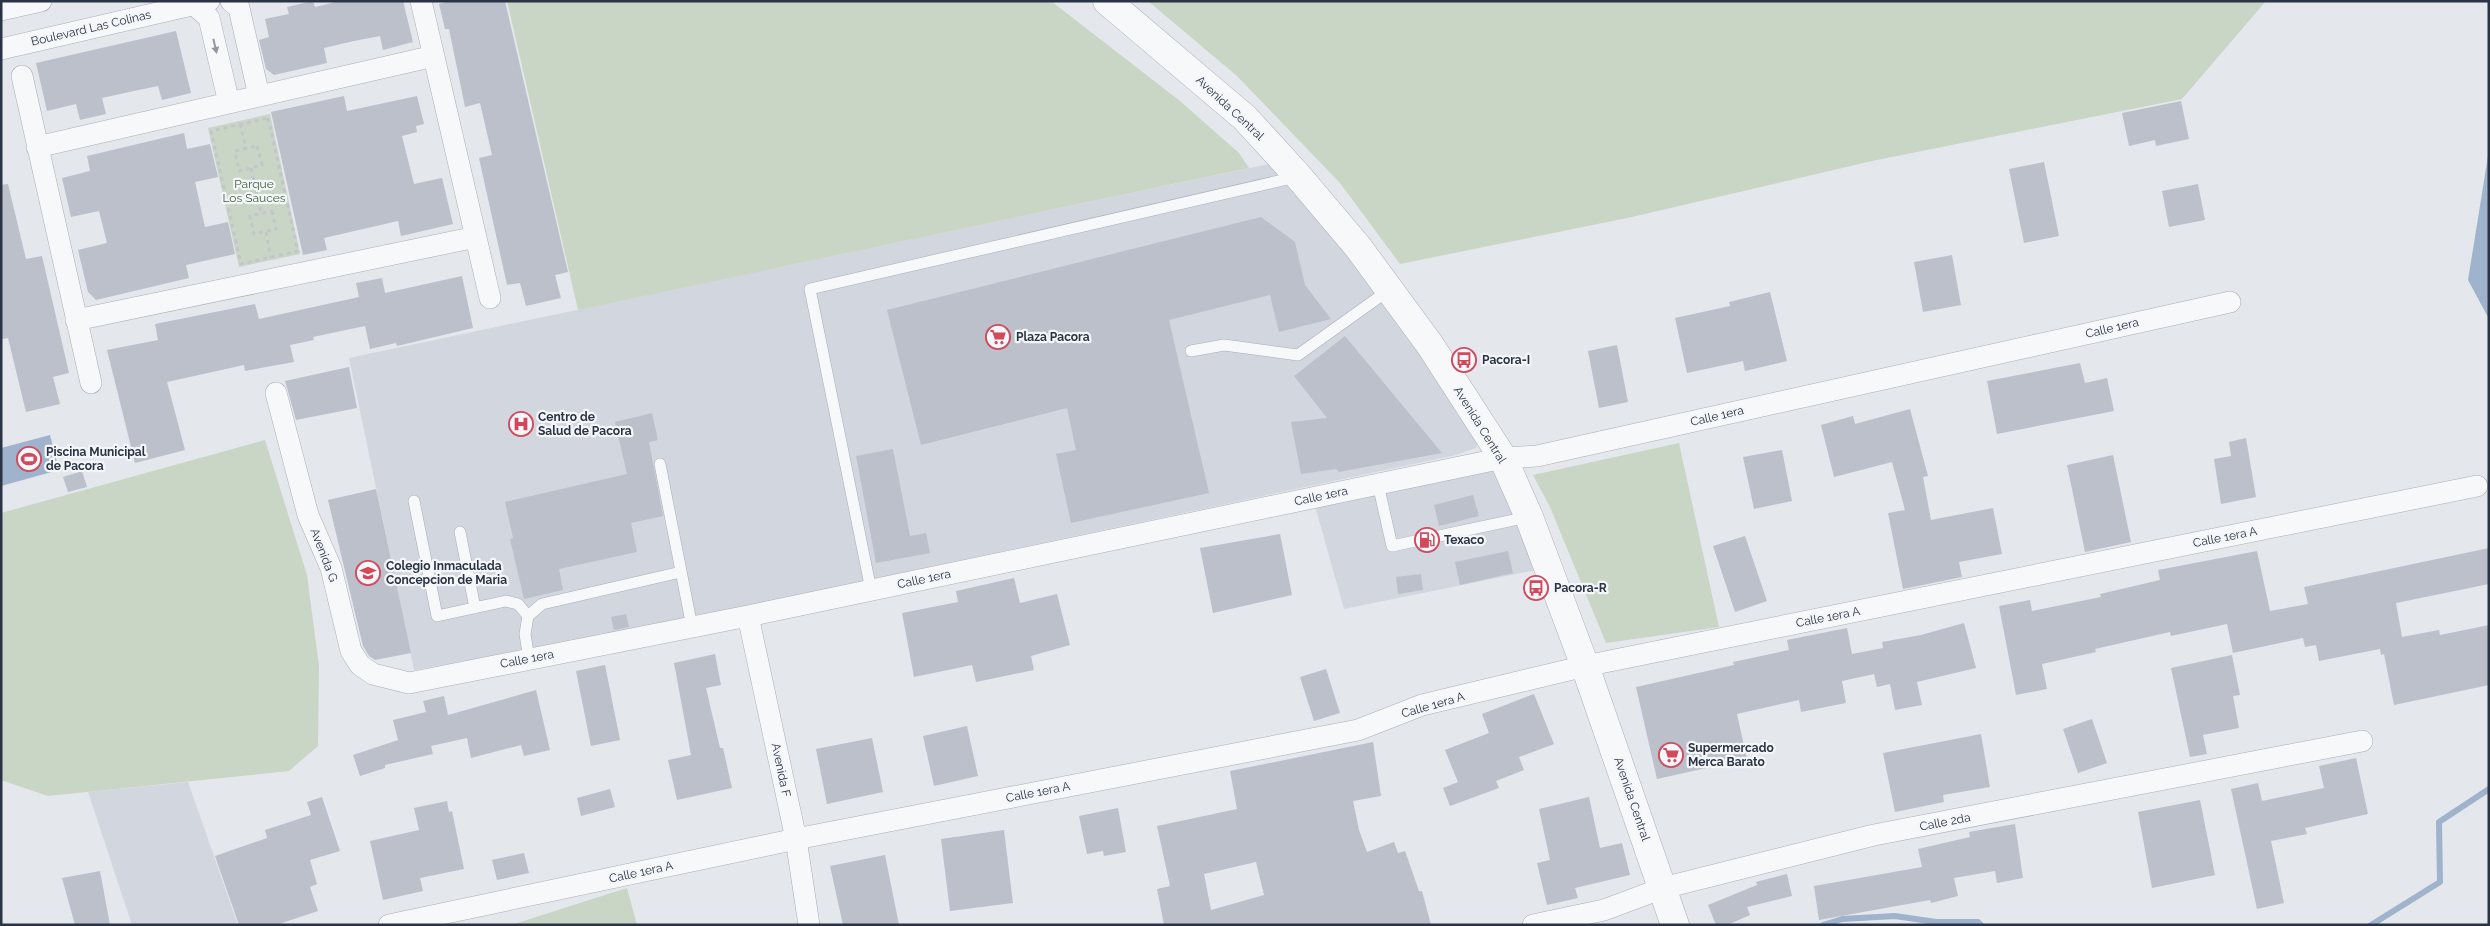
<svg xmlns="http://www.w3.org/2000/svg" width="2490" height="926" font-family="Raleway,sans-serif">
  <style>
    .built { fill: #d2d6de }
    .green { fill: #c9d6c5 }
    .water { fill: #9fb4cc }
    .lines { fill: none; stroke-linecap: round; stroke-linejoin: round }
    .stream { stroke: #9fb4cc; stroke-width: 6 }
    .building { fill: #bbc0ca; fill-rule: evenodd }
    .service-casing { stroke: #a9aeb7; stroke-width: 12 }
    .minor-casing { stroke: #a9aeb7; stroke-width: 22 }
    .tertiary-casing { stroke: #a9aeb7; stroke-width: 29 }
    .path { stroke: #c2c5cb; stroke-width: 3; stroke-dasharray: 4 4; stroke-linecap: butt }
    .service { stroke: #f7f8fa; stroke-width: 11 }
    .minor { stroke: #f7f8fa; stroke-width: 21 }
    .tertiary { stroke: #f7f8fa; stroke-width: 28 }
    .oneway { fill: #9196a0 }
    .labels { text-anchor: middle; stroke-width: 4.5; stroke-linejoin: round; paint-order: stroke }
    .street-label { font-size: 12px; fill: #2b3445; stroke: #f4f6f9 }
    .park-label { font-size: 12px; fill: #3f6138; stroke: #f4f6f9 }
    .poi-label { font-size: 12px; font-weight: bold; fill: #2b3445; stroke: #f4f6f9; text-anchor: start }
  </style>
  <rect width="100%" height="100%" fill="#e4e7ec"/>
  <path class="built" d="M1269,164L1314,211L1397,314L1479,440L1476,448L1456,455L614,634L414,670L349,358Z
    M1495,471L1541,569L1344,609L1315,506Z
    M188,782L238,925H132L88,792Z"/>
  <path class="green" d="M507,1H1051L1180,101L1239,153L1249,168L578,310Z
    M1148,1H2266L2182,99L1872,161L1632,217L1400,264L1340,183L1237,76Z
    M270,114L300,254L239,267L208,128Z
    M265,440L307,575L319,666L318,746L289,771L48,796L1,780V513Z
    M1679,443L1719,627L1606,643L1550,507L1533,475Z
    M627,888L637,925H511Z"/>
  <path class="water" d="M2489,150V319L2468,280Z
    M50,435L59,470L1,486V448Z"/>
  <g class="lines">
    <path class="stream" d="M1823,925L1842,919L1895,916L1936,922H1978L1981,925
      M2371,925L2440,882L2439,822L2489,789"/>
  </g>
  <path class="building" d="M313,1L315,7L340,1H403L413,42L383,50L380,36L354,41L324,48L327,63L274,75L266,69L259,40L269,37L265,19L289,14L287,7Z
    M449,1H505L568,272L555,275L561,298L526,306L520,283L507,285L479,158L492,155L480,103L465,107L449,29H445L439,4Z
    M176,31L191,93L162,100L158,86L134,91L102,98L106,114L80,120L76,104L47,111L36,63Z
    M344,96L347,111L417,96L424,124L416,126L417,132L402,136L414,184L442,178L453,224L401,236L398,221L324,238L327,250L303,255L271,112Z
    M2181,101L2189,139L2156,146L2155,140L2129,146L2122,113Z
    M184,133L187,149L210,144L218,177L195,182L205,227L228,222L235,254L186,265L189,278L96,300L88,292L78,250L107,243L99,211L71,217L62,178L90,171L87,156Z
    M2044,162L2059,236L2024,243L2009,169Z
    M8,184L26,259L42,256L69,373L53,377L60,404L26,412L8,338L1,339V185Z
    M2198,184L2205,220L2169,227L2162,191Z
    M1261,217L1295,242L1305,285L1331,319L1279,332L1270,295L1169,320L1209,493L1071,523L1056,454L1076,450L1067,408L921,445L887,310Z
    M1952,255L1961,305L1923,312L1914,262Z
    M462,276L473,328L397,346L396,343L370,349L365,326L313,337L314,340L290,345L294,362L245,371L244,365L167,382L185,450L135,463L107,350L158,340L155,324L255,304L259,319L359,297L356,283L382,278L385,293Z
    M1770,292L1787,361L1745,371L1743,361L1687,373L1675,318L1730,306L1729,302Z
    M1345,336L1442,453L1339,472L1336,469L1301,474L1291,422L1327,418L1294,376Z
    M1617,345L1628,402L1599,408L1588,351Z
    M2080,363L2085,383L2107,378L2114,411L1997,434L1987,381Z
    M349,367L357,408L296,420L285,381Z
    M1910,409L1928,476L1923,477L1931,520L1993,508L2002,554L1959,562L1962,577L1903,589L1888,513L1905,510L1892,462L1834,477L1821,425L1853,416L1855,424Z
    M652,413L658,440L649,442L663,516L631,523L637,552L559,569L563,590L524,599L510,539L513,538L505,502L627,474L615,422Z
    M2246,438L2256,497L2221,504L2214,459L2231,456L2229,442Z
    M893,449L910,536L926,533L930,553L876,563L856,456Z
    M1782,450L1792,501L1754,509L1743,457Z
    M2113,455L2131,542L2085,552L2067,465Z
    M82,471L87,487L68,492L63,477Z
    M376,489L411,653L375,660L369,656L363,646L328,500Z
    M1473,495L1479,516L1439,526L1434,505Z
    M1280,534L1292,595L1213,613L1200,548Z
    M1745,536L1767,601L1735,612L1713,546Z
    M2489,548V584L2396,603L2402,637L2439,630L2440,635L2489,625V685L2394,705L2384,654L2381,655L2380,649L2319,661L2316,645L2305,647L2303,638L2233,653L2227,624L2171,636L2170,632L2095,649L2096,652L2042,664L2047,689L2016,695L1999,606L2030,600L2032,611L2101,597L2100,594L2160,580L2158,570L2257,551L2270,611L2308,604L2304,587Z
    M1508,551L1513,573L1460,585L1455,562Z
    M1421,574L1423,590L1398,594L1396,577Z
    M1014,578L1020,603L1057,594L1070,645L1031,656L1034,670L976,682L972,665L914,677L902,613L958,602L956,591Z
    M626,614L629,627L614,630L611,617Z
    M1964,623L1976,668L1917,682L1922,705L1895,710L1890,684L1877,687L1874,674L1842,681L1846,703L1801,712L1799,700L1737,714L1747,759L1657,779L1636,687L1734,665L1733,662L1789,650L1787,640L1847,628L1852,654L1883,648L1882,642L1921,635Z
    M715,654L721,685L706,688L720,748H723L732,788L677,800L668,760L691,755L674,663Z
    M2232,655L2240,695L2233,696L2239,728L2203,735L2207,754L2190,757L2171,668Z
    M605,665L620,740L591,746L576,671Z
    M1326,669L1340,713L1314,721L1300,677Z
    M536,690L550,750L524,756L521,745L471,758L467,738L431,746L433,754L385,765V768L360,776L353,755L398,740L393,720L426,712L423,701L444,696L448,715Z
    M1534,694L1554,744L1519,757L1524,770L1496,781L1499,788L1450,806L1443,788L1458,782L1445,750L1489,733L1482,714Z
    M2092,719L2107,763L2078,773L2063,729Z
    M967,726L978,776L934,786L923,736Z
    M1981,734L1990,787L1943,795L1944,802L1895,812L1883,753Z
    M872,738L883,792L827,804L816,749Z
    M1373,742L1381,796L1353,801L1359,830L1367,852L1394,842L1398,853L1405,851L1419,891H1422L1431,925H1164L1157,889L1170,886L1157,826L1237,809L1230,771ZM1256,862L1264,895L1211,910L1204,874Z
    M2356,758L2368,814L2305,828L2307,834L2271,841L2284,903L2257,909L2231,789L2258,783L2262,801L2324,788L2319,766Z
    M610,789L615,807L581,816L577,798Z
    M322,797L340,851L310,860L317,884L310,887L318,911L276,925H239L215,856L267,838L265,830L311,815L307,802Z
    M1589,797L1600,848L1622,843L1630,875L1575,888L1578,898L1547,905L1537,863L1550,860L1539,809Z
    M2200,800L2215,875L2152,888L2138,812Z
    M447,801L449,812L452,811L464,869L420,878L423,891L383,900L370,841L419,830L414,808Z
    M1118,808L1126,852L1104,856L1103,851L1087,854L1079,816Z
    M2015,824L2023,878L1997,883L1995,871L1954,878L1958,896L1931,903L1930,900L1819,920L1814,886L1922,867L1918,849L1970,837L1969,832Z
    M1004,830L1013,903L950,911L941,839Z
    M524,853L529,873L497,880L492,860Z
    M885,855L899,925H843L830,866Z
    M100,871L110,925H75L62,878Z
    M1787,874L1792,896L1747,907L1750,915L1727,925H1716L1708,905L1757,885L1756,882Z"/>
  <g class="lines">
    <defs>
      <path id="service" d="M1191,351L1224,345L1298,355L1389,290
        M660,464L692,627
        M1378,484L1392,546L1528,517
        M414,501L437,616L506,601L518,604L528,616
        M460,532L475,608
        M871,590L810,289L1296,177
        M529,659L525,634L528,616L542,604L681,572"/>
      <path id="minor" d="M190,1L209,18L229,103
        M231,1L239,8L259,96
        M421,1L490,298
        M1,10L41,1
        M1,49L209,1
        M22,76L91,383
        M37,147L434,56
        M76,320L476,237
        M276,393L308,515L331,568L351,651L360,665L373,674L409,683L748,616L1503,458L1537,456L2230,302
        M748,616L796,839L809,925
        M389,925L796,839L1358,730L1422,705L1585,666L2477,486
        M1533,925L1604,910L1663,888L1874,835L2362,741"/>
      <path id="tertiary" d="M1107,1L1245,118L1298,176L1358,247L1430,345L1503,458L1529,517L1585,666L1675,925"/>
    </defs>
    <use href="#service" class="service-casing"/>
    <use href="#minor" class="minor-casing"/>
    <use href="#tertiary" class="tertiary-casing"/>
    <path class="path" d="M268,118L298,251L241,264L211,131Z
      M240,124L246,148
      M257,146L262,165L239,171L235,151Z
      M251,168L261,213
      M272,211L276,229L254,234L250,216Z
      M266,232L271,258"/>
    <use href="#service" class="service"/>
    <use href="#minor" class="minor"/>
    <use href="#tertiary" class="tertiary"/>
  </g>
  <defs><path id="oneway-solid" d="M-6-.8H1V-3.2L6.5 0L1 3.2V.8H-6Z" transform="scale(1.25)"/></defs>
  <use class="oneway" href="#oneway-solid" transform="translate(215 46) rotate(77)"/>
  <defs>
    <symbol id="supermarket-ring" viewBox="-11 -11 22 22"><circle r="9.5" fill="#f4f6f9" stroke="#d1495b" stroke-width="1.5"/><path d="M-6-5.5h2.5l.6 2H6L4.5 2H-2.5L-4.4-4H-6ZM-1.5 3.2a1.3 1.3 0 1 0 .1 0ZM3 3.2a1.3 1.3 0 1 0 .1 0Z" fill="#d1495b"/></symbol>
    <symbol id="bus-ring" viewBox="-11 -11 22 22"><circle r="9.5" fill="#f4f6f9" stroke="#d1495b" stroke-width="1.5"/><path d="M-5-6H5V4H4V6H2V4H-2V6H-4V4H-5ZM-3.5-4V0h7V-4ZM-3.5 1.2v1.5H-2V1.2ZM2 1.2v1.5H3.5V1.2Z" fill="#d1495b"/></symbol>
    <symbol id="hospital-ring" viewBox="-11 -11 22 22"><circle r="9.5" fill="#f4f6f9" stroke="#d1495b" stroke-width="1.5"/><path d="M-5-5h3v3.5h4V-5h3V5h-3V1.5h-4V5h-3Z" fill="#d1495b"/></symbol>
    <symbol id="stadium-ring" viewBox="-11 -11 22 22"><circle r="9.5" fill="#f4f6f9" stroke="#d1495b" stroke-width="1.5"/><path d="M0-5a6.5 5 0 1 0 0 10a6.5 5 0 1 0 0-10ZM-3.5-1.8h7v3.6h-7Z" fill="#d1495b"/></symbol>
    <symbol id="fuel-ring" viewBox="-11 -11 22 22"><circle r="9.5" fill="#f4f6f9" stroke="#d1495b" stroke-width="1.5"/><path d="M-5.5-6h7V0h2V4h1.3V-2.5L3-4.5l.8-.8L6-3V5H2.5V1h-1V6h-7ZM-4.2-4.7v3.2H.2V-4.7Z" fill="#d1495b"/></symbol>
    <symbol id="school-ring" viewBox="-11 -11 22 22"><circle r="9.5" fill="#f4f6f9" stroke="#d1495b" stroke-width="1.5"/><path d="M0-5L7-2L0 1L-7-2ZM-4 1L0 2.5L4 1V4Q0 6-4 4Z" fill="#d1495b"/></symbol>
  </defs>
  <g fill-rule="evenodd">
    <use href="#supermarket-ring" x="984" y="323" width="28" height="28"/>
    <use href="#bus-ring" x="1450" y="346" width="28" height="28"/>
    <use href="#hospital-ring" x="507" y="410" width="28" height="28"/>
    <use href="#stadium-ring" x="15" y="445" width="28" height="28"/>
    <use href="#fuel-ring" x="1413" y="526" width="28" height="28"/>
    <use href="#school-ring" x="354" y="559" width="28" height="28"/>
    <use href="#bus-ring" x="1522" y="574" width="28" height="28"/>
    <use href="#supermarket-ring" x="1657" y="741" width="28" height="28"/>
  </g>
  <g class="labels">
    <g class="street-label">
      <text transform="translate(91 28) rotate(-13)" y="4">Boulevard Las Colinas</text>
      <text transform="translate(1230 108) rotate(43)" y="4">Avenida Central</text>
      <text transform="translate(2112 328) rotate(-13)" y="4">Calle 1era</text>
      <text transform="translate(1717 416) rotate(-13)" y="4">Calle 1era</text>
      <text transform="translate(1480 425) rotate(58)" y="4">Avenida Central</text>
      <text transform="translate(1321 496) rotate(-12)" y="4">Calle 1era</text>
      <text transform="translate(2225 537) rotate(-11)" y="4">Calle 1era A</text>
      <text transform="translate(324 555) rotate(69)" y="4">Avenida G</text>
      <text transform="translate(924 579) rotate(-12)" y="4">Calle 1era</text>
      <text transform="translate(1828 617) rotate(-11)" y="4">Calle 1era A</text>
      <text transform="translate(527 659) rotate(-11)" y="4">Calle 1era</text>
      <text transform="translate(1433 705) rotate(-16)" y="4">Calle 1era A</text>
      <text transform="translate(781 770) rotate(78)" y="4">Avenida F</text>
      <text transform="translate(1038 792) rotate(-11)" y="4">Calle 1era A</text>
      <text transform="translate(1632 799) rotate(71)" y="4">Avenida Central</text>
      <text transform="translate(1945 822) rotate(-11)" y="4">Calle 2da</text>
      <text transform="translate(641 872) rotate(-12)" y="4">Calle 1era A</text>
    </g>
    <g class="park-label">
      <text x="254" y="188">Parque<tspan x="254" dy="14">Los Sauces</tspan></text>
    </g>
    <g class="poi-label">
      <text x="1016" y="341">Plaza Pacora</text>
      <text x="1482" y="364">Pacora-I</text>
      <text x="538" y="421">Centro de<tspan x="538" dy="14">Salud de Pacora</tspan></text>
      <text x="46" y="456">Piscina Municipal<tspan x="46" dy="14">de Pacora</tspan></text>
      <text x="1444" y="544">Texaco</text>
      <text x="386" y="570">Colegio Inmaculada<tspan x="386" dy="14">Concepcion de Maria</tspan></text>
      <text x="1554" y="592">Pacora-R</text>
      <text x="1688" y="752">Supermercado<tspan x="1688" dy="14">Merca Barato</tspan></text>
    </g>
  </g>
  <rect width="2490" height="926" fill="none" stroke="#2b3445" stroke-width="5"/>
</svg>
